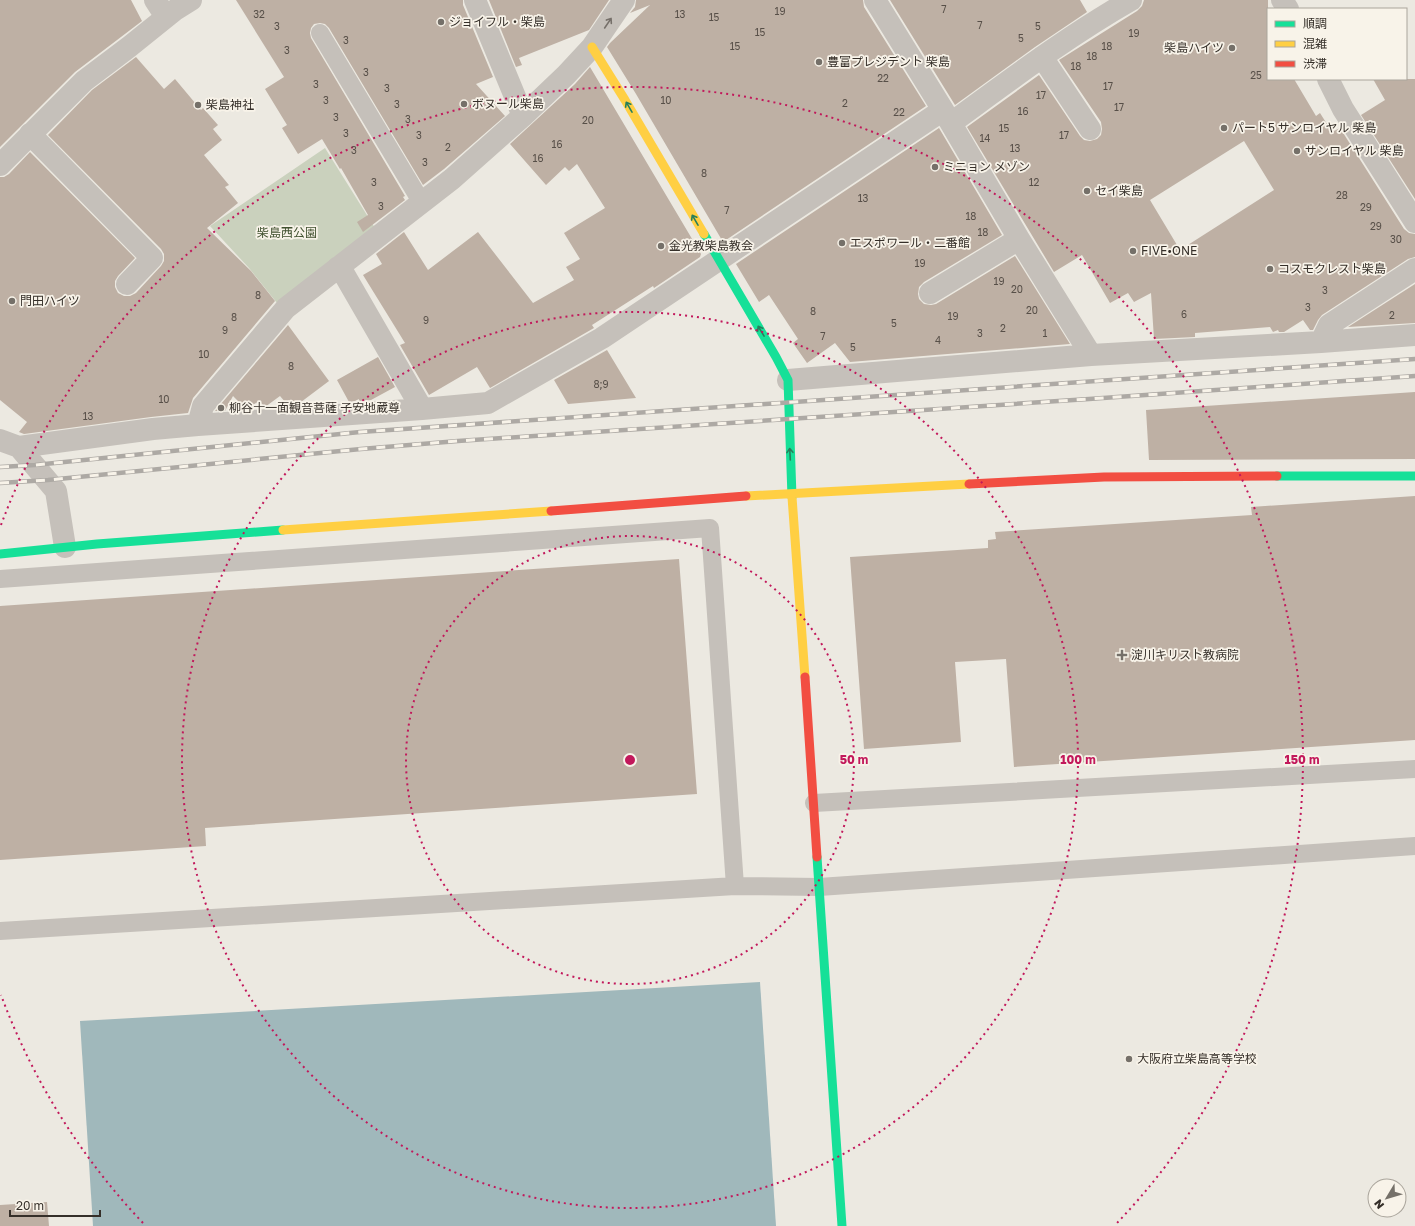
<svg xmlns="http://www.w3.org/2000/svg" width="1415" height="1226" font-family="'Golos Text','Noto Sans JP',sans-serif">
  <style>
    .green { fill: #cad1bd }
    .water { fill: #a0b8bb }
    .building { fill: #beb0a4; fill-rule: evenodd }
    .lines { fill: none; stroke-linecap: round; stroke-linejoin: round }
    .lane { stroke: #c5c0ba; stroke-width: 18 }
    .street { stroke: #c5c0ba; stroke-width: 22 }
    .fast { stroke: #16e098; stroke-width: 9 }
    .slow { stroke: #ffcf43; stroke-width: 9 }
    .jam { stroke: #f24e42; stroke-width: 9 }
    .rail-casing { stroke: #ada9a4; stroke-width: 4.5 }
    .rail { stroke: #f8f3e9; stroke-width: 3; stroke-dasharray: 9; stroke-linecap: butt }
    .oneway { stroke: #76706a }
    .oneway2 { stroke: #277f5b }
    .ring { fill: none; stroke: #c2185b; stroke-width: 2; stroke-dasharray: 2 4 }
    .poi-dot { fill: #757069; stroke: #f8f3e9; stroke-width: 1.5 }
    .labels { text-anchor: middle; stroke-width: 3.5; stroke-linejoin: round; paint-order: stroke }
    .number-label { font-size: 10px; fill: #574f48 }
    .poi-label { font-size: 12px; fill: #352f29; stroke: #f8f3e9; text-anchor: start }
    .park-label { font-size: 12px; fill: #40512f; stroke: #f8f3e9 }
    .centre { fill: #c2185b; stroke: #f8f3e9; stroke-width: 2 }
    .ring-label { font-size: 12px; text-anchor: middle; font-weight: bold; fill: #c2185b; stroke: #f8f3e9; stroke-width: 3.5; stroke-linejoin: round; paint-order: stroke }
  </style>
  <rect width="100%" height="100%" fill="#ece9e1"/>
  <path class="green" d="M325,148L375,228L277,303L249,268L210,226Z"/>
  <path class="water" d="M760,982L776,1226H93L80,1021Z"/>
  <path class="building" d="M0,0H131L142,21L75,72L0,147Z
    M236,0H463V5L493,77L476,84L505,116L444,169L423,185L329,28L325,24L320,23L314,24L311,28L310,33L311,38L405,196L403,197L405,200L363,232L357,222L368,215L341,168L340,169L322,139L298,154L282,128L287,125L265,89L284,77Z
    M489,0H609L589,30L519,58L522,65L516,67Z
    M636,0H863L864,7L926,106L723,242L636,94L607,47L610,43L650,5L630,13L635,7Z
    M890,0H1080L1087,12L1035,47L955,105Z
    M1144,0H1268V79H1294L1316,116L1320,113L1332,132L1340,128L1404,229L1409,233L1415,234V257L1408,259L1322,315L1318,320L1313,330H1310L1303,320L1284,332H1279L1278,330L1273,332L1270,327L1195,333V337L1154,339L1151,293L1134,302L1128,293L1110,303L1082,255L1054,272L967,127L1039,75L1080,136L1084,140L1090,141L1097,139L1101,135L1102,129L1101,122L1059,60L1137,11L1142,6ZM1244,141L1274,190L1180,250L1150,200Z
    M136,57L164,89L175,79L201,110L203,108L218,125L213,129L222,140L204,155L229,185L225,187L238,203L207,228L251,271L275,301L193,398L188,413L151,417L24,434L19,432L27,422L0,400V177H4L9,174L30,152L135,258L118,276L115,281V287L118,293L124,296H130L136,293L161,266L164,261V254L161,249L48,135L92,90Z
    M590,67L701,254L700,257L654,288L653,286L592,325L594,328L490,388L477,367L429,395L400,345L405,343L363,275L382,264L376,254L404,232L428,270L478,232L533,303L574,280L566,267L580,259L564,233L605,208L577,164L569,171L565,167L546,185L510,144L575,84Z
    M1373,79H1415V199L1361,115L1385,100Z
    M939,128L1002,235L924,282L919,287L918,294L919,299L924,304L931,305L936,304L1015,256L1070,344L850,362L835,343L807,363L793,343L798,339L769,295L759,302L736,264Z
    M1415,284V323L1348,327Z
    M288,325L329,381L297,405L294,401L291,403L289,400L286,403L280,396L265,407L259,401L251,406L246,402L242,405L233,396L225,411H215Z
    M607,350L636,398L568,404L554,380Z
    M378,357L395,387L371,400L359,401V399L355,401L349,402L337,380Z
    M1415,392V459L1149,460L1146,410Z
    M1415,496V740L1014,767L1006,659L955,662L961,742L864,749L850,557L988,548V540L996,539L995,532L1252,515L1251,507Z
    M679,559L697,794L205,828L206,846L0,860V606Z
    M47,1202L49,1226H0V1205Z"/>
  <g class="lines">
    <path class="lane" d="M320,33L422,203
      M0,579L710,528L735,886
      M814,803L1415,769
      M0,931L735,886L819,887L1415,846"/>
    <path class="street" d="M155,0L166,17
      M475,0L523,116
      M875,0L943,110L1019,239L1091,355
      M1282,0L1288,9
      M1042,57L1090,129
      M1328,79L1343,109L1415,222
      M951,123C1010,80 1068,36 1131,0
      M30,134L152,258L127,284
      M0,165L84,81L129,47L175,10L191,0
      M338,267L344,274L422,409
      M930,293L1019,239
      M1321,342L1329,325L1415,269
      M788,380L1091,355L1321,342L1415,335
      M198,425L422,409L488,403L602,338L943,110
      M0,440L19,447L56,491L65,547
      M19,447L153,429L198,425L203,406L286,308L452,179L523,116L566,75L592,47L624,0"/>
    <path class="fast" d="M704,234L776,357L788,380L792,497
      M1277,476H1415
      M0,554L97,544L283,530
      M817,857L842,1226"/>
    <path class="slow" d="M592,47L625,100L704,234
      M746,496L969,484
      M792,497L805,677
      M283,530L551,511"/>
    <path class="jam" d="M969,484L1104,477L1277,476
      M551,511L746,496
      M805,677L817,857"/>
    <defs>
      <path id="rail" d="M0,467L35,465L360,432L1415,359
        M0,483L48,480L361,449L458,441L1089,399L1415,376"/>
    </defs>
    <use href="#rail" class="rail-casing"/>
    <use href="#rail" class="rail"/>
  </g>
  <defs><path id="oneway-shaft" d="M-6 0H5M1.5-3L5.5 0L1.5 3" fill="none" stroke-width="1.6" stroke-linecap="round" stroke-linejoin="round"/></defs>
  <use class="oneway" href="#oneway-shaft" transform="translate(608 23) rotate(-56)"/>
  <g class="oneway2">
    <use href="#oneway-shaft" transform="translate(629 107) rotate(-120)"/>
    <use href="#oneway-shaft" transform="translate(695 220) rotate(-120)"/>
    <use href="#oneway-shaft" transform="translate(761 331) rotate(-121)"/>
    <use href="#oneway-shaft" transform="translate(790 454) rotate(-93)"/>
  </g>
  <g class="ring">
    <circle cx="630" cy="760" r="224"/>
    <circle cx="630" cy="760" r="448"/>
    <path d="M143 1223A672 672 0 0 1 1 995M1 525A672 672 0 1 1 1117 1223"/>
  </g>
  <g class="poi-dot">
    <circle cx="441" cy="22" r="4"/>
    <circle cx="1232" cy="48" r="4"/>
    <circle cx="819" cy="62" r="4"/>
    <circle cx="464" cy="104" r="4"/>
    <circle cx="198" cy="105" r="4"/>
    <circle cx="1224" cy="128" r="4"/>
    <circle cx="1297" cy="151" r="4"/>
    <circle cx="935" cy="167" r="4"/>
    <circle cx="1087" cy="191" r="4"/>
    <circle cx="842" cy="243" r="4"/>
    <circle cx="661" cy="246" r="4"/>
    <circle cx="1133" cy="251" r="4"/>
    <circle cx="1270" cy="269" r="4"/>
    <circle cx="12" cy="301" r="4"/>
    <circle cx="221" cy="408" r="4"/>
    <path d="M1120 649h4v4h4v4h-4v4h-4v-4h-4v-4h4z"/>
    <circle cx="1129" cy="1059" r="4"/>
  </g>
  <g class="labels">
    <g class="number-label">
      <text x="944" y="13">7</text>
      <text x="780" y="15">19</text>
      <text x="259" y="18">32</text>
      <text x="680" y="18">13</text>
      <text x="714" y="21">15</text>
      <text x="980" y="29">7</text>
      <text x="277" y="30">3</text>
      <text x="1038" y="30">5</text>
      <text x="760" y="36">15</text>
      <text x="1134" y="37">19</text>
      <text x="1021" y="42">5</text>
      <text x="346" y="44">3</text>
      <text x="735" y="50">15</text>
      <text x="1107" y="50">18</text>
      <text x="287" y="54">3</text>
      <text x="1092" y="60">18</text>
      <text x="1076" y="70">18</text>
      <text x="366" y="76">3</text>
      <text x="1256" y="79">25</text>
      <text x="883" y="82">22</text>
      <text x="316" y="88">3</text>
      <text x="1108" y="90">17</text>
      <text x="387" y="92">3</text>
      <text x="1041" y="99">17</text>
      <text x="326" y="104">3</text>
      <text x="666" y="104">10</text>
      <text x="845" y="107">2</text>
      <text x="397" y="108">3</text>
      <text x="1119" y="111">17</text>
      <text x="1023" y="115">16</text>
      <text x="899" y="116">22</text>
      <text x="336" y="121">3</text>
      <text x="408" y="123">3</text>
      <text x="588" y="124">20</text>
      <text x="1004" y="132">15</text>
      <text x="346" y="137">3</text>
      <text x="419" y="139">3</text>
      <text x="1064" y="139">17</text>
      <text x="985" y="142">14</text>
      <text x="557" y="148">16</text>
      <text x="448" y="151">2</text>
      <text x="1015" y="152">13</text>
      <text x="354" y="154">3</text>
      <text x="538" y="162">16</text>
      <text x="425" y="166">3</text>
      <text x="704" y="177">8</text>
      <text x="374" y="186">3</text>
      <text x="1034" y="186">12</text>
      <text x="1342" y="199">28</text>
      <text x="863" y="202">13</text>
      <text x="381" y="210">3</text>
      <text x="1366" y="211">29</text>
      <text x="727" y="214">7</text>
      <text x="971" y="220">18</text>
      <text x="1376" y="230">29</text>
      <text x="983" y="236">18</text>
      <text x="1396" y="243">30</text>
      <text x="920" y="267">19</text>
      <text x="999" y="285">19</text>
      <text x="1017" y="293">20</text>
      <text x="1325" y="294">3</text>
      <text x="258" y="299">8</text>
      <text x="1308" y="311">3</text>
      <text x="1032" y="314">20</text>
      <text x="813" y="315">8</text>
      <text x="1184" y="318">6</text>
      <text x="1392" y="319">2</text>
      <text x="953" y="320">19</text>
      <text x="234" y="321">8</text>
      <text x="426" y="324">9</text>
      <text x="894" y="327">5</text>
      <text x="1003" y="332">2</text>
      <text x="225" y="334">9</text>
      <text x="980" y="337">3</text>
      <text x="1045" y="337">1</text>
      <text x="823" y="340">7</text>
      <text x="938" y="344">4</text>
      <text x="853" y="351">5</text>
      <text x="204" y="358">10</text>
      <text x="291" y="370">8</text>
      <text x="601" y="388">8;9</text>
      <text x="164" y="403">10</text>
      <text x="88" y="420">13</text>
    </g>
    <g class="poi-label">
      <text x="449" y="26">ジョイフル・柴島</text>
      <text x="1224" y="52" text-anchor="end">柴島ハイツ</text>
      <text x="827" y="66">豊富プレジデント 柴島</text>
      <text x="472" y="108">ボヌール柴島</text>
      <text x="206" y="109">柴島神社</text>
      <text x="1232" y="132">パート5 サンロイヤル 柴島</text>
      <text x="1305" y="155">サンロイヤル 柴島</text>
      <text x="943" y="171">ミニョン メゾン</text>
      <text x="1095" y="195">セイ柴島</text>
      <text x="850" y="247">エスポワール・二番館</text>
      <text x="669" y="250">金光教柴島教会</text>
      <text x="1141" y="255">FIVE•ONE</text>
      <text x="1278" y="273">コスモクレスト柴島</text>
      <text x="20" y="305">門田ハイツ</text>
      <text x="229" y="412">柳谷十一面観音菩薩 子安地蔵尊</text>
      <text x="1131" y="659">淀川キリスト教病院</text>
      <text x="1137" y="1063">大阪府立柴島高等学校</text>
    </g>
    <g class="park-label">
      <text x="287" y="237">柴島西公園</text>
    </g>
  </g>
  <circle cx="630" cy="760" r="6" class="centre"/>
  <g class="ring-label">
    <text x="854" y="764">50 m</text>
    <text x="1078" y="764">100 m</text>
    <text x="1302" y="764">150 m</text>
  </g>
  <rect x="1267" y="8" width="140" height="72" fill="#f8f3e9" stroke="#aaa59c"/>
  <rect x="1275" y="21" width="20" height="6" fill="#16e098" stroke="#aaa59c"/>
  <text x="1303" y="28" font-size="12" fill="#352f29">順調</text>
  <rect x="1275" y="41" width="20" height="6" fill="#ffcf43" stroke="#aaa59c"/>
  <text x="1303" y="48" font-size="12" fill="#352f29">混雑</text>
  <rect x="1275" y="61" width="20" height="6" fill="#f24e42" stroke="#aaa59c"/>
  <text x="1303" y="68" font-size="12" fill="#352f29">渋滞</text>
  <g transform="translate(1387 1198) rotate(232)"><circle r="19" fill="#f8f3e9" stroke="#aaa59c"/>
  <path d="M0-3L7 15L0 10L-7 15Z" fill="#757069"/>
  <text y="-6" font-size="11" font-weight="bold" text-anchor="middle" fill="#352f29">N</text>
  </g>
  <path d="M10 1210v6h90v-6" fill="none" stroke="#352f29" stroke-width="2"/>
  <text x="16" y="1210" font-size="12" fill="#352f29" stroke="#f8f3e9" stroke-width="3" paint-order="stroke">20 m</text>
</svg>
